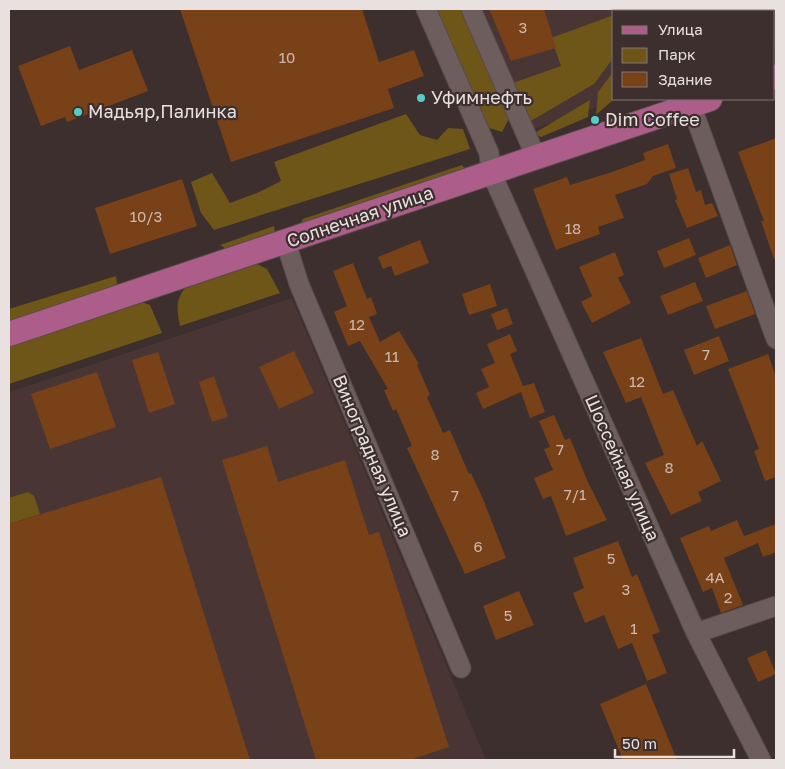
<svg xmlns="http://www.w3.org/2000/svg" width="785" height="769" font-family="'Golos Text',sans-serif">
  <style>
    .built { fill: #4a3535 }
    .green { fill: #6d5617 }
    .building { fill: #784118 }
    .lines { fill: none; stroke-linecap: round; stroke-linejoin: round }
    .minor-casing { stroke: #564b4b; stroke-width: 21 }
    .major-casing { stroke: #564b4b; stroke-width: 26 }
    .minor { stroke: #6d5e5d; stroke-width: 19 }
    .major { stroke: #ad5d89; stroke-width: 24 }
    .poi-dot { fill: #54cdc7; stroke: #3c2f2e; stroke-width: 2 }
    .labels { text-anchor: middle; stroke-width: 4.5; stroke-linejoin: round; paint-order: stroke }
    .number-label { font-size: 15px; fill: #cdb8ae }
    .poi-label { font-size: 18px; fill: #e9e0e0; stroke: #3c2f2e; text-anchor: start }
    .street-label { font-size: 18px; fill: #e9e0e0; stroke: #3c2f2e }
  </style>
  <rect width="100%" height="100%" fill="#3c2f2e"/>
  <path class="built" d="M477,9H776V43L774,44V11H614V99H620L528,131Z
    M292,298L486,760H9V392Z"/>
  <path class="green" d="M434,9H462L510,117L502,132L486,127Z
    M614,15V57L594,84L529,122L513,83L561,66L551,38Z
    M614,71V99L596,115L598,92Z
    M590,100L588,117L541,137L533,134Z
    M406,114L420,135L437,140L448,128L463,129L470,149L214,230L201,213L191,182L212,173L230,203L257,193L281,181L274,162Z
    M462,165L466,170L299,227L303,219Z
    M274,226L275,232L271,239L228,250L220,245Z
    M257,264L267,269L280,293L180,326C177,310 175,301 185,288Z
    M116,276L117,283L114,288L9,322V309Z
    M139,301L150,305L162,333L9,384V343Z
    M28,492L34,496L40,514L9,524V498Z"/>
  <path class="building" d="M180,9H362L379,62L414,50L424,76L388,89L394,108L231,162Z
    M489,9H544L556,48L511,61Z
    M70,46L79,70L132,50L148,91L67,122L65,117L41,126L18,66Z
    M776,138V258L774,259L761,221H764L738,152Z
    M668,144L676,168L653,176L647,184L615,195L624,218L598,227L600,234L556,250L533,189L567,177L570,185L612,172L645,160L643,153Z
    M688,168L696,192L701,190L705,205L712,203L718,216L687,228L675,200L677,199L669,174Z
    M182,179L197,226L110,254L95,208Z
    M689,238L696,255L664,268L657,251Z
    M420,240L429,263L395,276L391,266L383,269L378,257Z
    M730,245L737,265L706,278L698,258Z
    M615,252L624,275L618,278L631,303L592,323L581,302L592,296L579,267Z
    M353,263L367,299L371,297L377,314L369,317L380,342L399,331L419,364L417,365L430,395L427,397L443,433L450,430L469,474L471,473L483,499L506,558L465,574L407,448L412,446L396,409L393,411L384,390L388,389L360,341L348,346L334,312L347,306L333,271Z
    M695,282L703,301L668,315L660,296Z
    M490,284L497,306L469,315L462,294Z
    M747,291L755,314L715,329L706,306Z
    M507,308L513,324L497,330L491,314Z
    M510,334L517,351L510,354L523,386L534,383L545,412L530,418L521,392L483,409L476,393L489,387L481,369L495,363L487,344Z
    M719,336L729,361L694,375L684,350Z
    M641,338L663,394L673,390L697,446L702,441L721,481L698,492L702,501L671,515L645,463L664,455L641,397L626,403L603,352Z
    M294,351L314,393L279,409L259,367Z
    M158,352L175,404L149,413L132,360Z
    M768,354L776,377V477L765,481L754,451L759,449L728,369Z
    M97,372L116,427L50,449L31,394Z
    M214,376L228,417L212,422L199,382Z
    M554,415L565,440L570,438L587,480L607,520L566,536L551,496L543,499L534,478L553,470L544,449L550,447L539,421Z
    M267,446L278,482L345,460L369,535L379,532L449,747L410,760H316L222,460Z
    M161,477L250,760H9V524Z
    M737,520L744,536L776,524V552L763,557L758,543L724,558L743,605L721,613L712,588L703,592L680,538L709,526L711,531Z
    M618,541L632,577L637,574L660,632L652,635L667,673L647,681L632,643L618,649L604,615L585,623L573,593L584,588L573,558Z
    M519,591L534,625L496,640L483,606Z
    M766,650L776,674L758,682L747,658Z
    M646,684L677,760H623L600,704Z"/>
  <g class="lines">
    <defs>
      <path id="minor" d="M426,9L489,153L491,172L696,633L761,760
        M471,9L536,157
        M691,105L776,339
        M286,243L299,284L461,668
        M696,633L776,606"/>
      <path id="major" d="M774,77H776
        M9,334L710,99"/>
    </defs>
    <use href="#minor" class="minor-casing"/>
    <use href="#major" class="major-casing"/>
    <use href="#minor" class="minor"/>
    <use href="#major" class="major"/>
  </g>
  <g class="poi-dot">
    <circle cx="421" cy="98" r="5"/>
    <circle cx="78" cy="112" r="5"/>
    <circle cx="595" cy="120" r="5"/>
  </g>
  <g class="labels">
    <g class="number-label">
      <text x="523" y="33">3</text>
      <text x="287" y="63">10</text>
      <text x="146" y="222">10/3</text>
      <text x="573" y="234">18</text>
      <text x="357" y="330">12</text>
      <text x="706" y="360">7</text>
      <text x="392" y="362">11</text>
      <text x="637" y="387">12</text>
      <text x="560" y="455">7</text>
      <text x="435" y="460">8</text>
      <text x="669" y="473">8</text>
      <text x="575" y="500">7/1</text>
      <text x="455" y="501">7</text>
      <text x="478" y="552">6</text>
      <text x="611" y="564">5</text>
      <text x="715" y="583">4А</text>
      <text x="626" y="595">3</text>
      <text x="728" y="603">2</text>
      <text x="508" y="621">5</text>
      <text x="634" y="634">1</text>
    </g>
    <g class="poi-label">
      <text x="431" y="104">Уфимнефть</text>
      <text x="88" y="118">Мадьяр,Палинка</text>
      <text x="605" y="126">Dim Coffee</text>
    </g>
    <g class="street-label">
      <text transform="translate(360 217) rotate(-19)" y="6">Солнечная улица</text>
      <text transform="translate(372 456) rotate(67)" y="6">Виноградная улица</text>
      <text transform="translate(622 468) rotate(66)" y="6">Шоссейная улица</text>
    </g>
  </g>
  <rect width="785" height="769" fill="none" stroke="#e9e0e0" stroke-width="20"/>
  <rect x="612" y="10" width="162" height="90" fill="#3c2f2e" stroke="#817675"/>
  <rect x="622" y="26" width="25" height="8" fill="#ad5d89" stroke="#817675"/>
  <text x="658" y="35" font-size="15" fill="#e9e0e0">Улица</text>
  <rect x="622" y="48" width="25" height="15" fill="#6d5617" stroke="#817675"/>
  <text x="658" y="60" font-size="15" fill="#e9e0e0">Парк</text>
  <rect x="622" y="72" width="25" height="15" fill="#784118" stroke="#817675"/>
  <text x="658" y="85" font-size="15" fill="#e9e0e0">Здание</text>
  <path d="M615 749v8h119v-8" fill="none" stroke="#e9e0e0" stroke-width="2.5"/>
  <text x="622" y="749" font-size="15" fill="#e9e0e0" stroke="#3c2f2e" stroke-width="4" paint-order="stroke">50 m</text>
</svg>
